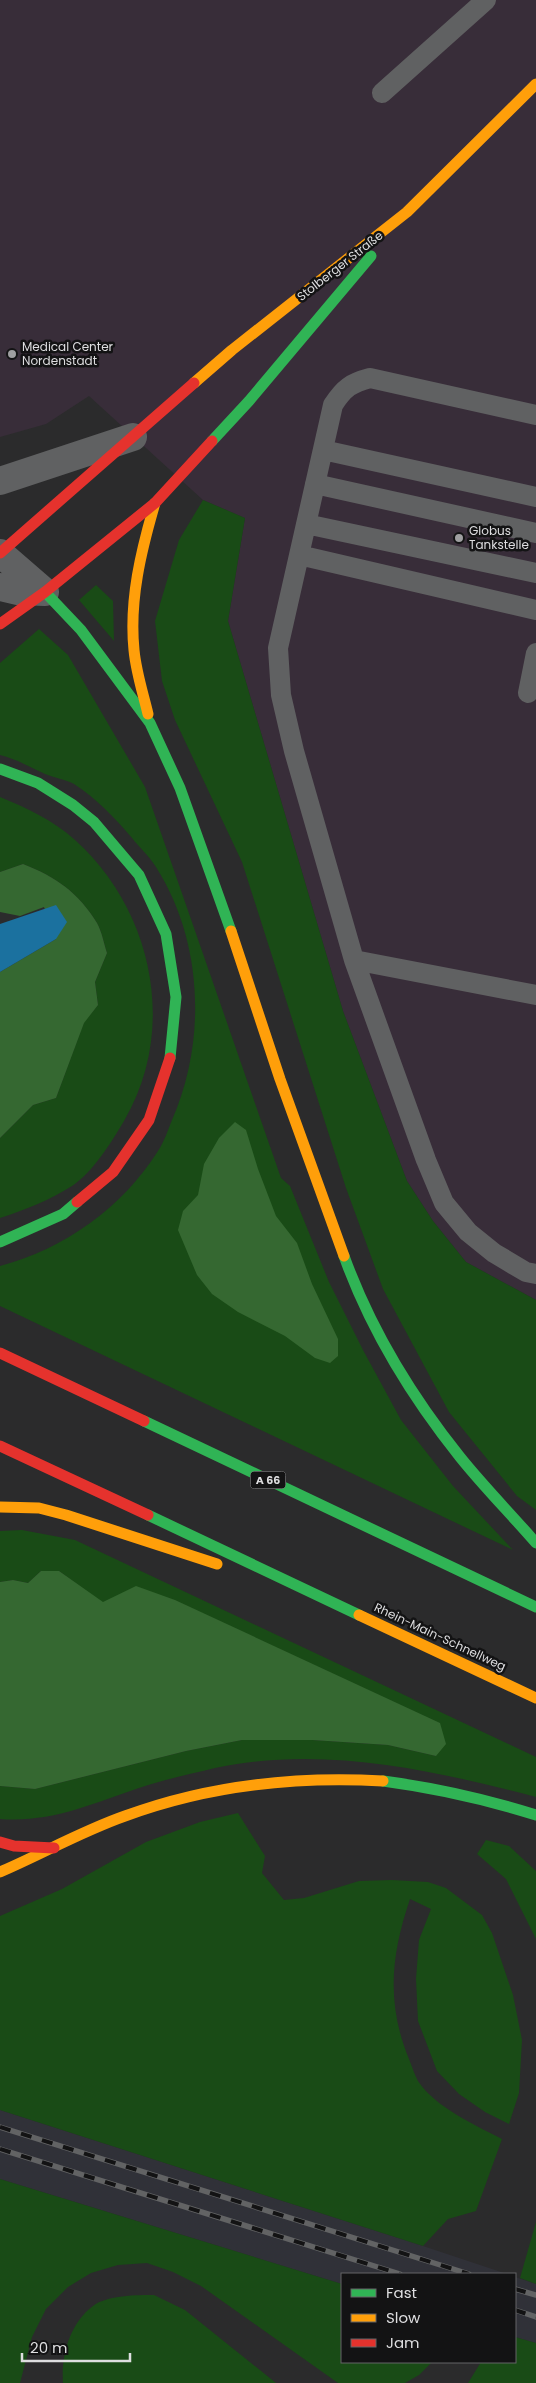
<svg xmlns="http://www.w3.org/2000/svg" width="536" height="2383" font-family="Poppins,sans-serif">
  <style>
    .commercial { fill: #382d39 }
    .built { fill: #303138 }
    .green { fill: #194b16 }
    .forest { fill: #356831 }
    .water { fill: #1b719f }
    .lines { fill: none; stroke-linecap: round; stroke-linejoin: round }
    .lane { stroke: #606162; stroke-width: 20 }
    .street { stroke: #606162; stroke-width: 28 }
    .fast { stroke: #30b455; stroke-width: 11 }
    .slow { stroke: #ff9f0a; stroke-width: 11 }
    .jam { stroke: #e5322d; stroke-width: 11 }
    .rail-casing { stroke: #626364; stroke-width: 5.5 }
    .rail { stroke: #131314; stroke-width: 4; stroke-dasharray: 11; stroke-linecap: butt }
    .poi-dot { fill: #9f9fa1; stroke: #131314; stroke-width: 2 }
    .labels { text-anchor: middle; stroke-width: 5; stroke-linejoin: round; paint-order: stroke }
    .shield { fill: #131314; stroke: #a1a1a3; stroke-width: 1 }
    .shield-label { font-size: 11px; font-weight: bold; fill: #dedee0 }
    .street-label { font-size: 12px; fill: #dedee0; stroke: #131314 }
    .poi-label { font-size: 12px; fill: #dedee0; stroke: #131314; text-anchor: start }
  </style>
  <rect width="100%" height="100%" fill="#2b2b2c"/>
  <path class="commercial" d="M0,0H536V1300L466,1262L433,1221L407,1181L343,1011L228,621L245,518L203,500L89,396L46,424L0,437Z"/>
  <path class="built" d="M0,2110L423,2246L507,2274H342V2284L0,2179Z
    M515,2277L536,2284V2343L515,2337Z"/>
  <path class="green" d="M203,500L245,518L228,621L343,1011L407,1181L433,1221L466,1262L536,1300V1510L517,1496L449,1412L383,1289L346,1188L242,862L175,720L162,681L155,621L179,540Z
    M96,585L113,601L114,641L79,600Z
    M39,629L68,655L145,787L281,1178L290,1186L329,1282L363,1350L401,1420L453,1486L513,1550L0,1306V1266C64,1249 122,1208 158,1151C164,1142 168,1130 172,1120C207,1040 203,941 156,867C149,856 139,847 132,838C114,817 97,799 74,784C65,779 54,778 45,774C30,767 16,759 0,755V663Z
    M0,797C27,808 53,820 75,840C153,910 178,1029 124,1121C111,1143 93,1172 72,1186C50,1200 25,1210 0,1218V1138L33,1105L56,1098L84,1022L98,1005L95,982L107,953C104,944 102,932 97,923C78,892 56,877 23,864L0,872Z
    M22,1530L75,1540L536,1757V1797C433,1770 322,1745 215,1768C190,1774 163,1780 139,1788C92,1804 50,1823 0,1819V1786L35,1789L186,1751L242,1740H312L388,1745L436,1756L439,1723L174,1600L136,1587L103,1603L59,1571H41L28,1583L13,1580L0,1582V1531Z
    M238,1813L265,1856L262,1873L284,1900L304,1898L359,1881L392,1880L428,1882L446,1888L482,1915L492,1933L513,1995L522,2040L519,2093L509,2124L485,2112L459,2094L437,2071L418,2021L416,1979L419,1940L431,1909L410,1899C391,1955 386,2003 409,2059C412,2066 414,2074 418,2081C435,2107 475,2125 502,2139L476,2211L448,2219L423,2246L0,2110V1916L62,1889L146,1842L200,1822Z
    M486,1840L509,1846L536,1871V1939L506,1879L477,1854Z
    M0,2179L342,2284V2362H432L419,2375L405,2383H338L201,2286L173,2272L147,2263L118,2265L91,2273L68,2287L46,2309L32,2337L20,2383H0Z
    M536,2222V2284L520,2278Z
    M154,2295L185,2310L276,2383H63C61,2355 70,2323 93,2306C107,2295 137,2295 154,2295Z
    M515,2337L536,2343V2383H468L481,2362H515Z"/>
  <path class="forest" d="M23,864C56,877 78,892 97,923C102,932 104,944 107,953L95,982L98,1005L84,1023L56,1098L33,1105L0,1138V972L56,939L44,907L20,916L0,912V872Z
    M235,1122L246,1130L258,1169L276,1216L297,1243L312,1284L338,1339V1356L330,1363L315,1358L285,1336L238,1312L212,1294L197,1275L178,1230L183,1211L198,1195L204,1164L219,1138Z
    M41,1571H59L103,1602L136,1586L175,1600L440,1723L446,1744L436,1756L388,1745L312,1740H242L186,1751L35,1789L0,1786V1582L13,1580L28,1583Z"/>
  <path class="water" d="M56,905L67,922L56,939L0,972V924Z"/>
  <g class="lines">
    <path class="lane" d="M382,93L486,0
      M536,415L370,378C351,383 344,388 333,405L278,648L281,695L294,751L354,960L426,1160L444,1203L468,1232L494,1253L526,1272L536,1274
      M323,450L536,497
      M315,484L536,533
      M306,524L536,573
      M299,555L536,610
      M528,693L536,653
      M354,960L536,995"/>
    <path class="street" d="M0,481L133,437
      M0,553L45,592
      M0,587L18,591L45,592"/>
    <path class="fast" d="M212,441L249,401L371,256
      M45,592L81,630L150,723L180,788L231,931
      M0,769L38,783L73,805L94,822L139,875L166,934L176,997L170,1058
      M0,1242L63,1214L77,1202
      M344,1256C370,1328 412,1397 460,1457C484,1487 511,1514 536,1543
      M144,1421L536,1607
      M148,1515L359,1615
      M383,1781C436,1788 485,1799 536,1815"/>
    <path class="slow" d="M194,383L232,350L407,212L536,84
      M148,714C143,693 136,672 134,650C129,600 141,551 155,503
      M231,931L280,1079L344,1256
      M0,1507L39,1508L66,1515L217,1564
      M359,1615L536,1698
      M0,1872C42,1854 82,1831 125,1816C209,1785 295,1776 383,1781"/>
    <path class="jam" d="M0,553L194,383
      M0,624L45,592L155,503L212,441
      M77,1202L113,1172L149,1120L170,1058
      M0,1353L144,1421
      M0,1446L148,1515
      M0,1842L14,1846L54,1848"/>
    <defs>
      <path id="rail" d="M0,2127L469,2274
        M0,2149L400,2274
        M515,2289L536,2295
        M515,2310L536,2317"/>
    </defs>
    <use href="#rail" class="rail-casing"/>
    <use href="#rail" class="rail"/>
  </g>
  <g class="poi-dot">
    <circle cx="12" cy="354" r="5"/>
    <circle cx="459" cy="538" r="5"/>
  </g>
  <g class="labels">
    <rect class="shield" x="250.5" y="1471.5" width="35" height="17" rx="4"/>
    <g class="shield-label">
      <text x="268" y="1484">A 66</text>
    </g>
    <g class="street-label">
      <text transform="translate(340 266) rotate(-38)" y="4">Stolberger Straße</text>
      <text transform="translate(440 1637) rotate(25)" y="4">Rhein-Main-Schnellweg</text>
    </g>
    <g class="poi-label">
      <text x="22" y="351">Medical Center<tspan x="22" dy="14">Nordenstadt</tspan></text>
      <text x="469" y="535">Globus<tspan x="469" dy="14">Tankstelle</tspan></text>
    </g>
  </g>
  <rect x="341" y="2273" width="175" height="90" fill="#131314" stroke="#646466"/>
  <rect x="351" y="2289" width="25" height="8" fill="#30b455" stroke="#646466"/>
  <text x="386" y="2298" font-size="15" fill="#dedee0">Fast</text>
  <rect x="351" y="2314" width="25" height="8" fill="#ff9f0a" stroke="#646466"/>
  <text x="386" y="2323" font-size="15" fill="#dedee0">Slow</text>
  <rect x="351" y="2339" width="25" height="8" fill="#e5322d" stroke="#646466"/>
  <text x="386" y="2348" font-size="15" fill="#dedee0">Jam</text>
  <path d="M22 2353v8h108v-8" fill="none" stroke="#dedee0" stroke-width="2.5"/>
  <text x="30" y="2353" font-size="15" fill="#dedee0" stroke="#131314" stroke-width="4" paint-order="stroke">20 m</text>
</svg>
